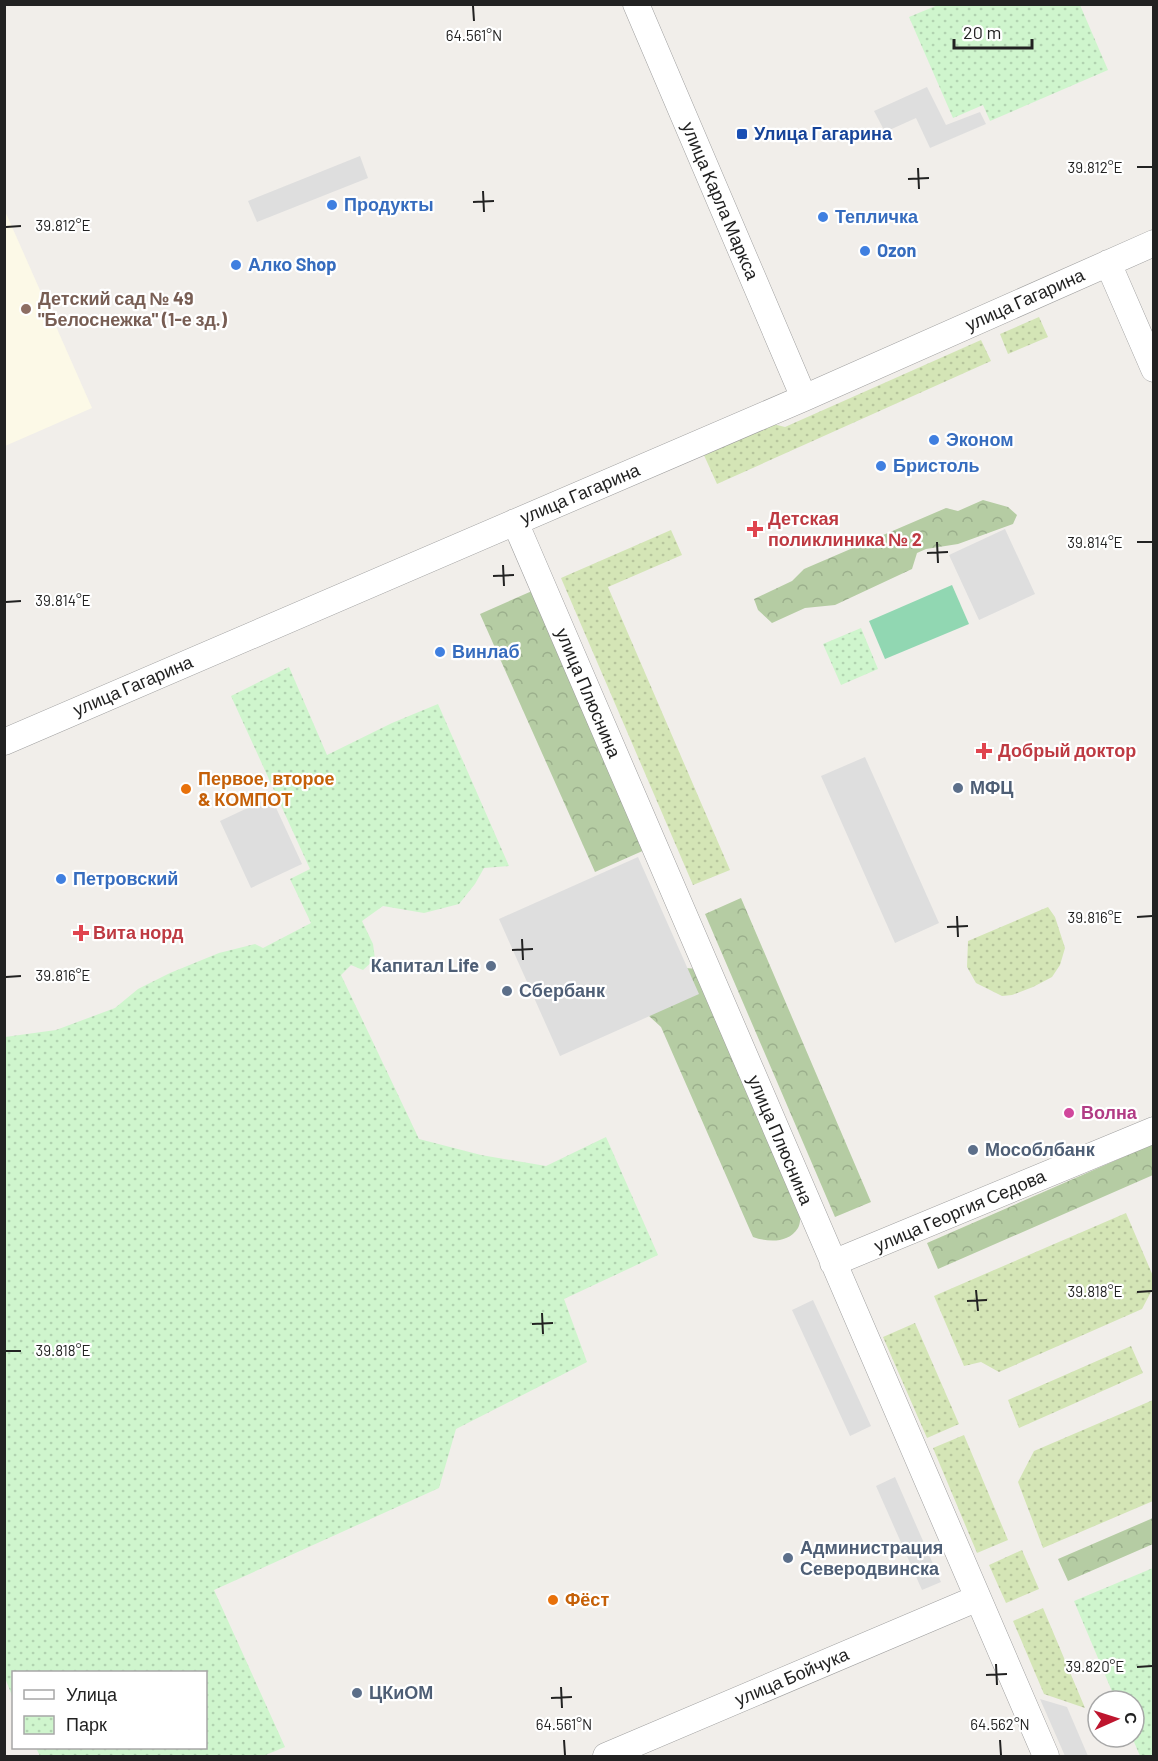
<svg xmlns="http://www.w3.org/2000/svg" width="1158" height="1761" font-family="Barlow,sans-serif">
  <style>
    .education { fill: #fcf9e7 }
    .grass { fill: url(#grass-dots) }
    .forest { fill: url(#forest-crowns) }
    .park { fill: url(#park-dots) }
    .pitch { fill: #91d7b2 }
    .parking { fill: #dedede }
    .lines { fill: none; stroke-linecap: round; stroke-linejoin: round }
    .minor-casing { stroke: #9f9f9f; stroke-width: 27 }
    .minor { stroke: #fff; stroke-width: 26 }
    .ticks { fill: none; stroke: #222; stroke-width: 2 }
    .transit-dot { fill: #1a4fb4; stroke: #fff; stroke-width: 2 }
    .shop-dot { fill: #3f7fe0; stroke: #fff; stroke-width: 2 }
    .education-dot { fill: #8d6e63; stroke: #fff; stroke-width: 2 }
    .health-dot { fill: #e0444e; stroke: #fff; stroke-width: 2 }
    .service-dot { fill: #5c6f8a; stroke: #fff; stroke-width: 2 }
    .food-dot { fill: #e8710a; stroke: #fff; stroke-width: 2 }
    .hotel-dot { fill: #d1479c; stroke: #fff; stroke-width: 2 }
    .labels { text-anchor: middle; stroke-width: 4.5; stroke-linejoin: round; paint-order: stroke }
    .transit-label { font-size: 18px; font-weight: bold; fill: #164399; stroke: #fff; text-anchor: start }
    .street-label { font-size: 18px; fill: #222; stroke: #fff }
    .shop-label { font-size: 18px; font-weight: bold; fill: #366cbe; stroke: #fff; text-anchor: start }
    .education-label { font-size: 18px; font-weight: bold; fill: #785e54; stroke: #fff; text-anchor: start }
    .health-label { font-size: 18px; font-weight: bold; fill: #be3a42; stroke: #fff; text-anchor: start }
    .food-label { font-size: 18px; font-weight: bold; fill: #c56008; stroke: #fff; text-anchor: start }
    .service-label { font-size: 18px; font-weight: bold; fill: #4e5e75; stroke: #fff; text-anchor: start }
    .hotel-label { font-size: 18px; font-weight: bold; fill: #b23c85; stroke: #fff; text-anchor: start }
    .ticks-label { font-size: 15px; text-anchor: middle; fill: #222; stroke: #fff; stroke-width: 4.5; stroke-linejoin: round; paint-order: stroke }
  </style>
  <defs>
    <pattern id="grass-dots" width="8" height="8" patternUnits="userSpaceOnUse" patternTransform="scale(1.5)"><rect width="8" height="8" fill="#d4e5b6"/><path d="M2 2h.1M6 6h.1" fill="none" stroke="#b6c49c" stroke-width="1.8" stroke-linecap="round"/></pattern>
    <pattern id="forest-crowns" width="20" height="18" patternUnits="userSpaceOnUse" patternTransform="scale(1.5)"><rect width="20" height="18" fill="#b5cca3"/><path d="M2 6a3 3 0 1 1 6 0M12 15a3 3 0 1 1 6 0" fill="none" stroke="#9baf8c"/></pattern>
    <pattern id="park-dots" width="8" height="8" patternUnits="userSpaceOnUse" patternTransform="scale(1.5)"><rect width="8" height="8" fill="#cff5cd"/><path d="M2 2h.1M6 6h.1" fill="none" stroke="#b1d2b0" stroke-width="1.8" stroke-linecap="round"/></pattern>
  </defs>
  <rect width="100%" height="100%" fill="#f1eeea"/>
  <path class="education" d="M5,211L92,408L5,446H4Z"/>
  <path class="grass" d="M1039,317L1048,337L1008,354L1000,334Z
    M981,340L991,361L717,484L703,453L769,423L785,427Z
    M671,530L682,555L608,587L730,870L693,885L561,578Z
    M1048,907L1055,917L1065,948L1060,965L1052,977L1033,987L1012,995L1002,996L976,983L967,967L968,941Z
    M1126,1213L1153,1276V1288L1142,1309L999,1372L981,1362L964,1366L934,1296Z
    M915,1323L959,1424L927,1438L883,1337Z
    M1131,1346L1143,1373L1019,1428L1008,1400Z
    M1153,1400V1501L1043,1548L1018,1482L1034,1451Z
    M964,1435L1008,1540L977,1553L933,1448Z
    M1022,1550L1039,1589L1006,1603L989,1565Z
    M1043,1608L1085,1708L1044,1694L1013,1621Z"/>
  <path class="forest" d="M983,500L1008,507L1017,515L1013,524L958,544L926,549L917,553L912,569L835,605L805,608L772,623L758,610L754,599L792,581L804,569L946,508L958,511Z
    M532,591L647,849L595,872L480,614Z
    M741,898L871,1202L835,1217L705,914Z
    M671,967L699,969L801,1209C800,1215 801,1223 798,1228C788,1244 767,1242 753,1237L661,1027L649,1016L651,988Z
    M1153,1144V1175L938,1269L927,1243Z
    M1153,1518V1544L1068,1581L1058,1559Z"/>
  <path class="park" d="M938,5H1080L1108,70L990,121L983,105L953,118L909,17Z
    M861,628L878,669L841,685L823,644Z
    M289,667L327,755L392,723L438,704L509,866L484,868L475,884L459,904L424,913L383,906L362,921L373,944L375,959L363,970L351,965L341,975L419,1139L481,1155L546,1166L606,1137L658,1255L564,1299L587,1362L456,1429L439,1488L214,1590L285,1747L263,1756H40L36,1748H206V1672H14L13,1698L5,1678V1037L56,1030L115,1008L138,989L170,973L219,953L255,944L263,948L311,923L290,879L310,869L231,696Z
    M1153,1568V1756H1140L1132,1737H1134V1701H1116L1074,1601Z"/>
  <path class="pitch" d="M952,585L969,624L885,659L869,621Z"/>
  <path class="parking" d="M927,87L946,125L980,112L986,124L930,148L916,118L885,132L874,111Z
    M360,156L368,178L257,222L248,201Z
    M1005,529L1035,594L979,620L949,555Z
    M865,757L939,923L895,943L821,776Z
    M271,797L302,864L251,888L220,821Z
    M638,857L699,994L560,1056L499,919Z
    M813,1300L871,1426L850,1436L792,1310Z
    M895,1477L941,1582L922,1590L876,1486Z
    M1040,1699L1067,1707L1088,1756H1065Z"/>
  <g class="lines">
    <defs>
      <path id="minor" d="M636,4L804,398
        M1108,263L1154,369
        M515,522L1046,1756
        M4,742L804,398L1154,243
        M833,1263L1154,1130
        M606,1756L978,1598"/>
    </defs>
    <use href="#minor" class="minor-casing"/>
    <use href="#minor" class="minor"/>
  </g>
  <path class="ticks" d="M473,6L474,21M1137,167H1152M918,168L919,189M908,179L929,178M483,191L484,212M473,202L494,201M6,227L21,226M937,542L938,563M1137,542H1152M927,553L948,552M503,565L504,586M493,576L514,575M6,602L21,601M957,916L958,937M1137,917L1152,916M947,927L968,926M522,939L523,960M512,950L533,949M6,977L21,976M976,1290L978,1311M1137,1292L1152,1291M967,1301L987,1300M542,1313L543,1334M532,1324L553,1323M6,1351H21M996,1664L997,1685M1137,1667L1152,1666M986,1675L1007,1674M561,1687L562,1708M551,1698L572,1697M564,1740L565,1755M1000,1740L1001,1755"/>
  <rect class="transit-dot" x="736" y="128" width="12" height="12" rx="3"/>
  <g class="shop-dot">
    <circle cx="332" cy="205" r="6"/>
    <circle cx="823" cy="217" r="6"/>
    <circle cx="865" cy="251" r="6"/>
    <circle cx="236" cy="265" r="6"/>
    <circle cx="934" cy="440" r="6"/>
    <circle cx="881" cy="466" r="6"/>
    <circle cx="440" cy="652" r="6"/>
    <circle cx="61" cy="879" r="6"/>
  </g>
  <circle class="education-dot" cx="26" cy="309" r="6"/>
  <g class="health-dot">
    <path d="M752 520h6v6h6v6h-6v6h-6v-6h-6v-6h6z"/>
    <path d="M981 742h6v6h6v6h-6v6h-6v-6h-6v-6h6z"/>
    <path d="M78 924h6v6h6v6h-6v6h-6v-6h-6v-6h6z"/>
  </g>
  <g class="service-dot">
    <circle cx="958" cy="788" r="6"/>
    <circle cx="491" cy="966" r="6"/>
    <circle cx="507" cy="991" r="6"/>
    <circle cx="973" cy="1150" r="6"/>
    <circle cx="788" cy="1558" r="6"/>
    <circle cx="357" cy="1693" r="6"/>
  </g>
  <g class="food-dot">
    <circle cx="186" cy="789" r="6"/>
    <circle cx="553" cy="1600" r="6"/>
  </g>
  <circle class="hotel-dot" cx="1069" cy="1113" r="6"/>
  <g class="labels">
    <g class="transit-label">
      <text x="754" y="140">Улица Гагарина</text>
    </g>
    <g class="street-label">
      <text transform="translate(720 201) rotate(67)" y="6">улица Карла Маркса</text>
      <text transform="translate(1025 300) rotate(-24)" y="6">улица Гагарина</text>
      <text transform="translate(580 494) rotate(-23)" y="6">улица Гагарина</text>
      <text transform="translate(133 686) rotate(-23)" y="6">улица Гагарина</text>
      <text transform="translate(588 693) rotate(67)" y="6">улица Плюснина</text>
      <text transform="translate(780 1140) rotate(67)" y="6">улица Плюснина</text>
      <text transform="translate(960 1211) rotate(-23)" y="6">улица Георгия Седова</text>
      <text transform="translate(792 1677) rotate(-23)" y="6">улица Бойчука</text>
    </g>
    <g class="shop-label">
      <text x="344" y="211">Продукты</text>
      <text x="835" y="223">Тепличка</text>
      <text x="877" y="257">Ozon</text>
      <text x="248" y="271">Алко Shop</text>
      <text x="946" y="446">Эконом</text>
      <text x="893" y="472">Бристоль</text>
      <text x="452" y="658">Винлаб</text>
      <text x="73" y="885">Петровский</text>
    </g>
    <g class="education-label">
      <text x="38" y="305">Детский сад № 49<tspan x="38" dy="21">"Белоснежка" (1-е зд.)</tspan></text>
    </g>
    <g class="health-label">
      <text x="768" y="525">Детская<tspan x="768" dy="21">поликлиника № 2</tspan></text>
      <text x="998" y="757">Добрый доктор</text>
      <text x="93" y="939">Вита норд</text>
    </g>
    <g class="food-label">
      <text x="198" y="785">Первое, второе<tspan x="198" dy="21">&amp; КОМПОТ</tspan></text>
      <text x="565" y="1606">Фёст</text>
    </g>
    <g class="service-label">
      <text x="970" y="794">МФЦ</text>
      <text x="479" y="972" text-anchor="end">Капитал Life</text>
      <text x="519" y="997">Сбербанк</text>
      <text x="985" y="1156">Мособлбанк</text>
      <text x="800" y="1554">Администрация<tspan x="800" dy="21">Северодвинска</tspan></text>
      <text x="369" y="1699">ЦКиОМ</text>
    </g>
    <g class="hotel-label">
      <text x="1081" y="1119">Волна</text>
    </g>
  </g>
  <g class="ticks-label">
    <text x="474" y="41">64.561°N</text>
    <text x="1095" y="173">39.812°E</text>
    <text x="63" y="231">39.812°E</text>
    <text x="1095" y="548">39.814°E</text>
    <text x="63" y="606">39.814°E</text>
    <text x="1095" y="923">39.816°E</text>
    <text x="63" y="981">39.816°E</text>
    <text x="1095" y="1297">39.818°E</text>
    <text x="63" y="1356">39.818°E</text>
    <text x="1095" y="1672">39.820°E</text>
    <text x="564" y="1730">64.561°N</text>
    <text x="1000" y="1730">64.562°N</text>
  </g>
  <rect width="1158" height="1761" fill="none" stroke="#222222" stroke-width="12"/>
  <rect x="12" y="1671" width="195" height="78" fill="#ffffff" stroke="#a7a7a7" stroke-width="1.5"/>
  <rect x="24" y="1690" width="30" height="9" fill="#ffffff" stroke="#a7a7a7" stroke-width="1.5"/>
  <text x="66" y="1701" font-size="18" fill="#222222">Улица</text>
  <rect x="24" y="1716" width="30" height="18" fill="url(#park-dots)" stroke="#a7a7a7" stroke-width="1.5"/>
  <text x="66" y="1731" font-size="18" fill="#222222">Парк</text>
  <g transform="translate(1116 1719) rotate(87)"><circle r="28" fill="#ffffff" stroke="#a7a7a7" stroke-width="1.5"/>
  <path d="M0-4.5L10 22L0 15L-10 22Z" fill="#be152e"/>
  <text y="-9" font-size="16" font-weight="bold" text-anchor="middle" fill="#222222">С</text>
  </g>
  <path d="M954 39v9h78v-9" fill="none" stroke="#222222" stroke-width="3"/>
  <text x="963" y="39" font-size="18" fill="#222222" stroke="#ffffff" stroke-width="4.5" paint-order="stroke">20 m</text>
</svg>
